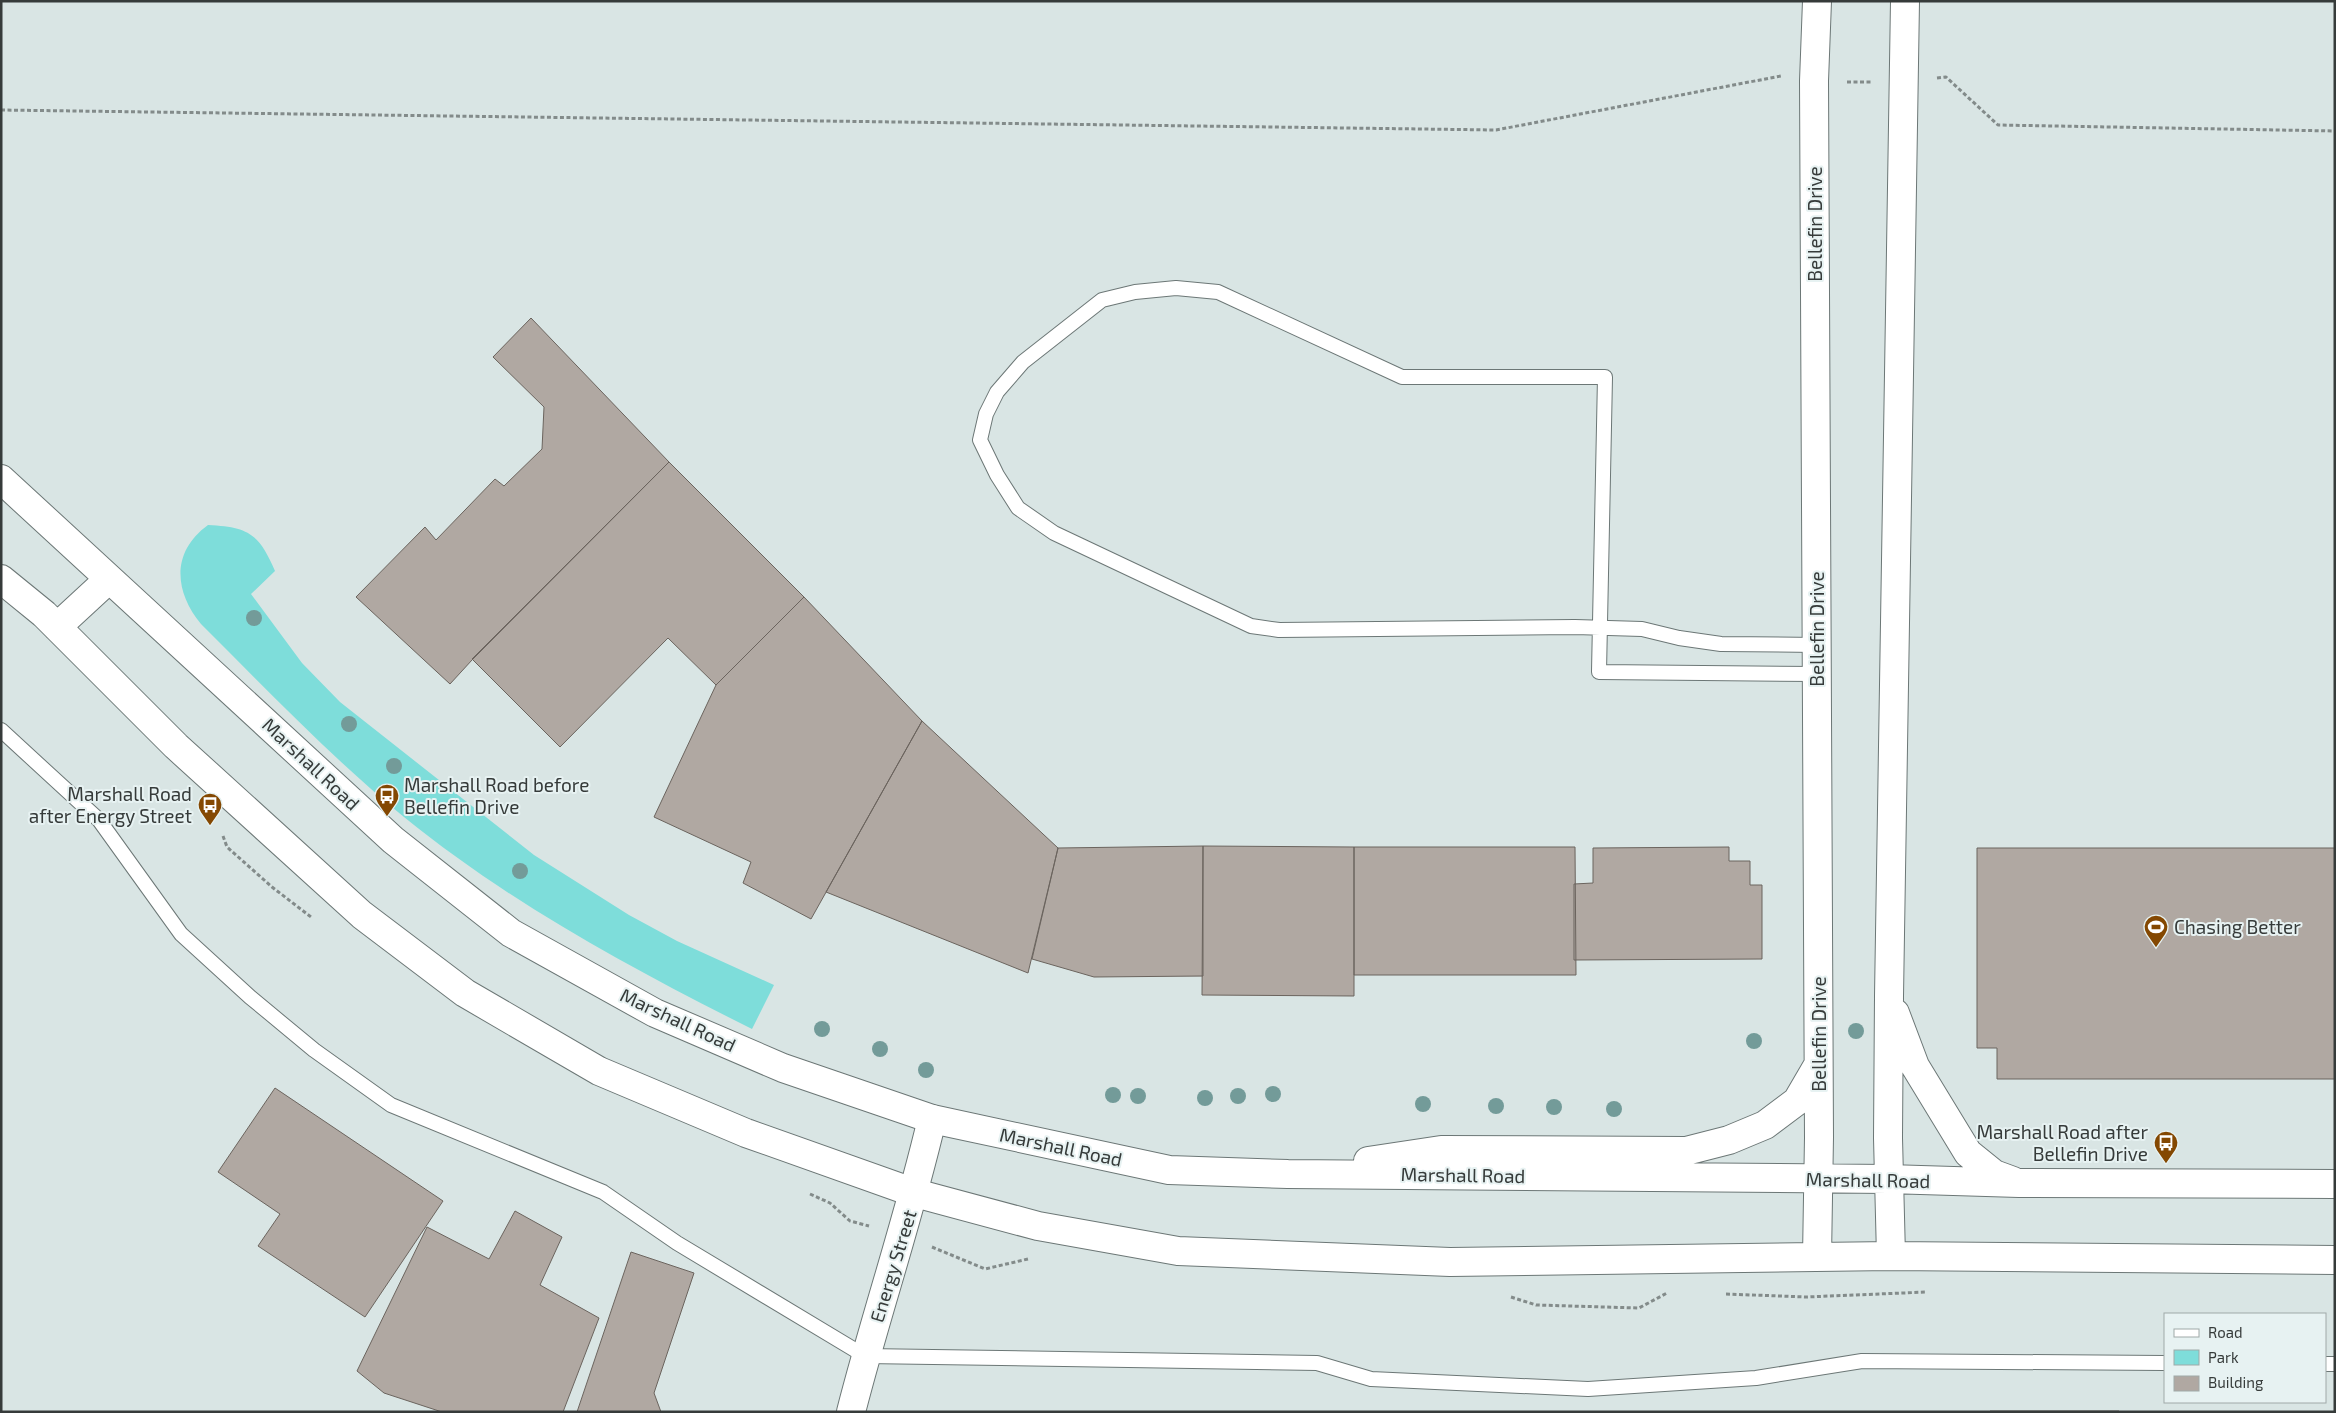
<svg xmlns="http://www.w3.org/2000/svg" width="2336" height="1413" font-family="'Exo 2',sans-serif">
  <style>
    .green { fill: #7eddda }
    .building { fill: #b0a8a2; stroke: #6b645e }
    .lines { fill: none; stroke-linecap: round; stroke-linejoin: round }
    .lane-casing { stroke: #6c7776; stroke-width: 16 }
    .street-casing { stroke: #6c7776; stroke-width: 30 }
    .secondary-casing { stroke: #6c7776; stroke-width: 30 }
    .path { stroke: #838b8a; stroke-width: 3; stroke-dasharray: 4 2.5; stroke-linecap: butt }
    .lane { stroke: #fff; stroke-width: 14 }
    .street { stroke: #fff; stroke-width: 28 }
    .secondary { stroke: #fff; stroke-width: 28 }
    .tree { fill: #739b99 }
    .labels { text-anchor: middle; stroke-width: 4; stroke-linejoin: round; paint-order: stroke }
    .street-label { font-size: 19px; fill: #363b3a; stroke: #e7f2f2 }
    .poi-label { font-size: 19px; fill: #363b3a; stroke: #e7f2f2; text-anchor: start }
  </style>
  <rect width="100%" height="100%" fill="#d9e5e4"/>
  <path class="green" d="M208,525C249,527 259,534 275,571L251,594L302,663L340,702L534,855L629,915L677,941L774,985L752,1029C630,968 510,903 404,817C332,758 267,690 201,624C174,591 171,552 208,525Z"/>
  <path class="building" d="M531,318L669,462L472,660L450,684L356,597L425,527L436,540L495,479L504,486L542,449L544,407L493,357Z
    M669,462L804,597L716,685L668,638L560,747L472,659Z
    M804,597L922,721L811,919L743,883L751,862L654,817L716,685Z
    M922,721L1058,848L1028,973L826,892Z
    M1203,846L1354,847V996L1202,995Z
    M1203,846V976L1094,977L1032,959L1058,848Z
    M1354,847H1575L1576,975H1354Z
    M1729,847V861H1750V885H1762V959L1574,960V884L1593,883V848Z
    M1977,848H2335V1079H1997V1048H1977Z
    M275,1088L443,1201L365,1317L258,1246L280,1214L218,1172Z
    M515,1211L562,1237L540,1285L599,1318L563,1412H442L384,1393L357,1371L427,1227L489,1259Z
    M631,1252L694,1273L654,1393L661,1412H577Z
    M1990,1411H2119V1412H1990Z"/>
  <g class="lines">
    <defs>
      <path id="lane" d="M1817,645L1721,644L1679,638L1642,629L1575,627L1279,630L1251,626L1054,533L1018,508L997,475L980,440L986,414L997,392L1023,362L1102,300L1135,292L1176,288L1218,292L1402,377H1605L1599,672L1817,674
        M1,730L99,820L181,934L250,997L314,1050L391,1105L603,1192L677,1243L865,1356L1317,1363L1371,1379L1588,1389L1756,1378L1862,1361L2165,1363
        M2325,1364H2335"/>
      <path id="street" d="M851,1412C876,1314 909,1218 932,1119"/>
      <path id="secondary" d="M1817,1L1814,81L1819,1137L1817,1257
        M1,479L393,840L511,933L655,1013L783,1068L932,1119L1169,1170L1288,1174L1888,1179L2019,1183L2335,1184
        M1,579L44,614L176,746L362,915L465,993L599,1071L746,1133L915,1193L1038,1226L1178,1251L1450,1262L1891,1256L2335,1260
        M57,627L109,579
        M1895,1013L1915,1066L1968,1153L1994,1174L2013,1181
        M1368,1161L1441,1150L1686,1151L1729,1140L1765,1125L1797,1101L1818,1065
        M1891,1256L1888,1138L1889,996L1905,1"/>
    </defs>
    <use href="#lane" class="lane-casing"/>
    <use href="#street" class="street-casing"/>
    <use href="#secondary" class="secondary-casing"/>
    <path class="path" d="M1937,78L1946,77L1998,125L2335,131
      M1847,82H1871
      M1,110L1496,130L1781,76
      M223,836L227,847L272,887L311,917
      M810,1194L830,1203L850,1221L869,1226
      M932,1247L985,1269L1028,1259
      M1726,1294L1806,1297L1927,1292
      M1511,1297L1536,1305L1639,1308L1667,1293"/>
    <use href="#lane" class="lane"/>
    <use href="#street" class="street"/>
    <use href="#secondary" class="secondary"/>
  </g>
  <g class="tree">
    <circle cx="254" cy="618" r="8"/>
    <circle cx="349" cy="724" r="8"/>
    <circle cx="394" cy="766" r="8"/>
    <circle cx="520" cy="871" r="8"/>
    <circle cx="822" cy="1029" r="8"/>
    <circle cx="1856" cy="1031" r="8"/>
    <circle cx="1754" cy="1041" r="8"/>
    <circle cx="880" cy="1049" r="8"/>
    <circle cx="926" cy="1070" r="8"/>
    <circle cx="1273" cy="1094" r="8"/>
    <circle cx="1113" cy="1095" r="8"/>
    <circle cx="1138" cy="1096" r="8"/>
    <circle cx="1238" cy="1096" r="8"/>
    <circle cx="1205" cy="1098" r="8"/>
    <circle cx="1423" cy="1104" r="8"/>
    <circle cx="1496" cy="1106" r="8"/>
    <circle cx="1554" cy="1107" r="8"/>
    <circle cx="1614" cy="1109" r="8"/>
  </g>
  <defs>
    <symbol id="bus-pin" viewBox="-11 -11 22 30"><path d="M0 17L-7.5 6A9.5 9.5 0 1 1 7.5 6Z" fill="#844802" stroke="#e7f2f2"/><path d="M-5-6H5V4H4V6H2V4H-2V6H-4V4H-5ZM-3.5-4V0h7V-4ZM-3.5 1.2v1.5H-2V1.2ZM2 1.2v1.5H3.5V1.2Z" fill="#fff"/></symbol>
    <symbol id="stadium-pin" viewBox="-11 -11 22 30"><path d="M0 17L-7.5 6A9.5 9.5 0 1 1 7.5 6Z" fill="#844802" stroke="#e7f2f2"/><path d="M0-5a6.5 5 0 1 0 0 10a6.5 5 0 1 0 0-10ZM-3.5-1.8h7v3.6h-7Z" fill="#fff"/></symbol>
  </defs>
  <g fill-rule="evenodd">
    <use href="#bus-pin" x="373" y="782" width="28" height="38"/>
    <use href="#bus-pin" x="196" y="791" width="28" height="38"/>
    <use href="#stadium-pin" x="2142" y="913" width="28" height="38"/>
    <use href="#bus-pin" x="2152" y="1129" width="28" height="38"/>
  </g>
  <g class="labels">
    <g class="street-label">
      <text transform="translate(1815 224) rotate(-90)" y="7">Bellefin Drive</text>
      <text transform="translate(1817 629) rotate(-90)" y="7">Bellefin Drive</text>
      <text transform="translate(311 764) rotate(43)" y="7">Marshall Road</text>
      <text transform="translate(678 1020) rotate(25)" y="7">Marshall Road</text>
      <text transform="translate(1819 1034) rotate(-90)" y="7">Bellefin Drive</text>
      <text transform="translate(1061 1147) rotate(12)" y="7">Marshall Road</text>
      <text transform="translate(1463 1175) rotate(1)" y="7">Marshall Road</text>
      <text transform="translate(1868 1180) rotate(1)" y="7">Marshall Road</text>
      <text transform="translate(893 1266) rotate(-73)" y="7">Energy Street</text>
    </g>
    <g class="poi-label">
      <text x="404" y="792">Marshall Road before<tspan x="404" dy="22">Bellefin Drive</tspan></text>
      <text x="192" y="801" text-anchor="end">Marshall Road<tspan x="192" dy="22">after Energy Street</tspan></text>
      <text x="2174" y="934">Chasing Better</text>
      <text x="2148" y="1139" text-anchor="end">Marshall Road after<tspan x="2148" dy="22">Bellefin Drive</tspan></text>
    </g>
  </g>
  <rect width="2336" height="1413" fill="none" stroke="#363b3a" stroke-width="5"/>
  <rect x="2164" y="1313" width="162" height="90" fill="#e7f2f2" stroke="#a0a9a8"/>
  <rect x="2174" y="1329" width="25" height="8" fill="#ffffff" stroke="#a0a9a8"/>
  <text x="2208" y="1338" font-size="15" fill="#363b3a">Road</text>
  <rect x="2174" y="1350" width="25" height="15" fill="#7eddda" stroke="#a0a9a8"/>
  <text x="2208" y="1363" font-size="15" fill="#363b3a">Park</text>
  <rect x="2174" y="1376" width="25" height="15" fill="#b0a8a2" stroke="#a0a9a8"/>
  <text x="2208" y="1388" font-size="15" fill="#363b3a">Building</text>
</svg>
